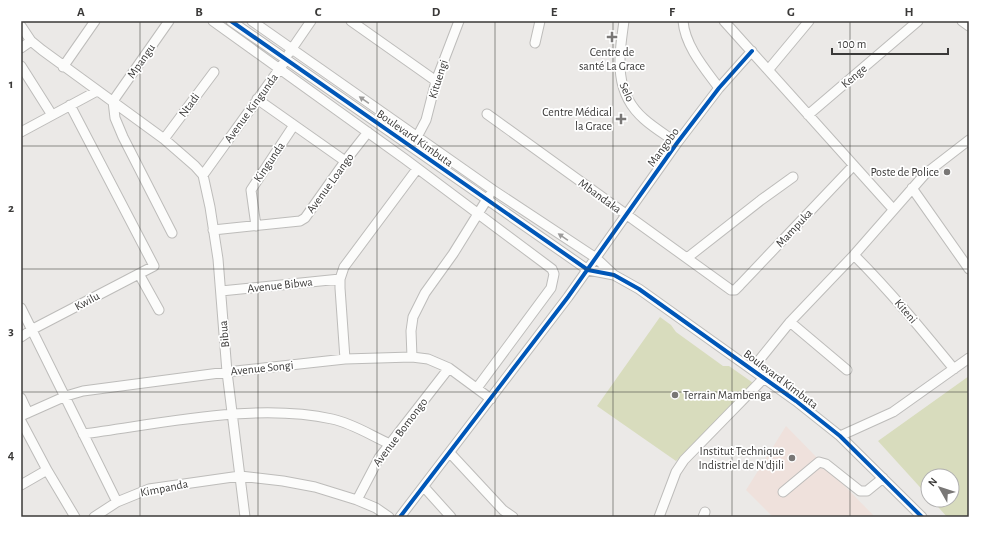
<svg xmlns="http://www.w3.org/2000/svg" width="990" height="538" font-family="'Alegreya Sans',sans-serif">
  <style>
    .education { fill: #efe1dc }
    .garden { fill: #d8dcbd }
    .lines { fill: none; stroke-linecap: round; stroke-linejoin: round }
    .minor-casing { stroke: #bdbcba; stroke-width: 11 }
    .minor { stroke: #fcfcfb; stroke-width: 9 }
    .cycleway-casing { stroke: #fff; stroke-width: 6 }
    .cycleway { stroke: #0057b8; stroke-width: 4 }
    .oneway { fill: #9c9b9a }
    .grid { fill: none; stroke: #3b3a39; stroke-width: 1; stroke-opacity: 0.55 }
    .poi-dot { fill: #797776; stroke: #fff; stroke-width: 1.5 }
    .labels { text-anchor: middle; stroke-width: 3.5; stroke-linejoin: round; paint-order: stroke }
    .poi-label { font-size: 12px; fill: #3b3a39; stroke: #fff; text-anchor: end }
    .street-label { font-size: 12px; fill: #3b3a39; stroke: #fff }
    .neatline { fill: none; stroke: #3b3a39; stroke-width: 1.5 }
    .grid-label { font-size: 13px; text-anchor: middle; font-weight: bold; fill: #3b3a39 }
  </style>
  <rect width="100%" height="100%" fill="#ebe9e7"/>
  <path class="education" d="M786,426L875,517H773L746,490Z"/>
  <path class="garden" d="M660,317L671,325L676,332L723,366H729L756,385L676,461L597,406Z
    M969,376V517H947L932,500H952V476H928V496L878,441Z"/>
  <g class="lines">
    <defs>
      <path id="minor" d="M169,21L113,101L115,118L123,137L172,233
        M213,21L405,159L552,269L554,274L551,288L477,388
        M231,21L588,270L614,275L639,289L796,401L840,436L922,517
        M252,21L493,190L596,258L614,275
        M351,21L436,81
        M624,21C619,57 613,92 644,119C654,128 666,135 677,143
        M683,21C685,46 705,69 719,88
        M724,21L893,209
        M962,21L969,26
        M21,26L31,41L42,50L164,139L195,166L203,175L210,207L218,259L227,372L245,517
        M535,43L540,21
        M21,48L31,41
        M289,53L311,21
        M21,66L52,115
        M63,67L95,21
        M769,69L809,21
        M257,99L345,161
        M487,114L731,290H735L740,285L853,166
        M808,115L918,21
        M21,132L97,91
        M417,137L426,120L436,81L459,21
        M164,139L214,72
        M203,175L283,64
        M912,188L969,269
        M256,226L251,190L294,125
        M213,230L300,221L305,218L346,160L368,132
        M854,255C890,291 922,330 954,369
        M687,258L761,200L793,177
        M139,274L159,310
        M221,291L340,279
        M21,308L117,502
        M790,322L847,370
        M21,337L33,329L154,266L70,105
        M412,357L411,331L413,317L425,293L453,254L489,196
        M345,359L340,288V279L344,267L417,169
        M752,369L790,322L854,255L925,174L969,140
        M21,398L28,413
        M21,416L66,396L83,391L227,372L345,359L412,357L428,359L449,368L491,399
        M21,421L47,470L75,517
        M83,434C160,424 255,402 332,419C352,423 372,436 390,444
        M840,436L893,412L969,358
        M450,453L503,510L513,517
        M21,485L47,470
        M424,487L451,517
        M783,492L819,462L826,464L860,491H867L883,478
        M357,500L379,458L449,368
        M94,517L117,502L149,489L240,476L283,481L315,487L357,500L376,508L389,517
        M400,517L568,297L677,143L719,88L752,51
        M659,517L676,472L684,460L764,378
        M703,517L705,512"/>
    </defs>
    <use href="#minor" class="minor-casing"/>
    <use href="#minor" class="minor"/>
    <defs>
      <path id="cycleway" d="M231,21L588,270L614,275L639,289L796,401L840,436L922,517
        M400,517L568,297L677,143L719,88L752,51"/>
    </defs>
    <use href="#cycleway" class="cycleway-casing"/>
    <use href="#cycleway" class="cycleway"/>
  </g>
  <defs><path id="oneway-solid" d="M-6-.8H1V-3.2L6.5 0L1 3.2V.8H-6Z"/></defs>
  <g class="oneway">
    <use href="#oneway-solid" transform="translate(364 100) rotate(-145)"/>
    <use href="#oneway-solid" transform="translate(563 237) rotate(-146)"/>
  </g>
  <path class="grid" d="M140,21V517M258,21V517M377,21V517M495,21V517M613,21V517M732,21V517M850,21V517M21,146H969M21,269H969M21,392H969"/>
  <g class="poi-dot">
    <path d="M610 31h4v4h4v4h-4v4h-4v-4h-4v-4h4z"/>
    <path d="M619 113h4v4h4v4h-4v4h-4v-4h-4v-4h4z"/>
    <circle cx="947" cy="172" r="4"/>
    <circle cx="675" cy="395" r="4"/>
    <circle cx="792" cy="458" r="4"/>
  </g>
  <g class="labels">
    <g class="poi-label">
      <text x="612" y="56" text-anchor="middle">Centre de<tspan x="612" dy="14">santé La Grace</tspan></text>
      <text x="612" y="116">Centre Médical<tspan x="612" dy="14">la Grace</tspan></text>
      <text x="939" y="176">Poste de Police</text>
      <text x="683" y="399" text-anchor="start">Terrain Mambenga</text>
      <text x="784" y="455">Institut Technique<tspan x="784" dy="14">Indistriel de N'djili</tspan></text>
    </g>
    <g class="street-label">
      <text transform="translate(141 61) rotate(-55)" y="4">Mpangu</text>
      <text transform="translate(854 76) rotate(-40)" y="4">Kenge</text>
      <text transform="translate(438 79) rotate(-72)" y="4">Kituengi</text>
      <text transform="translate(627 92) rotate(66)" y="4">Selo</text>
      <text transform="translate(189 105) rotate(-54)" y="4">Ntadi</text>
      <text transform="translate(251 108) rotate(-54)" y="4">Avenue Kingunda</text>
      <text transform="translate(415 138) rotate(35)" y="4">Boulevard Kimbuta</text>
      <text transform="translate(663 147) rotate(-54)" y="4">Mangobo</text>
      <text transform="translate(269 162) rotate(-56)" y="4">Kingunda</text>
      <text transform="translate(330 183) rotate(-54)" y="4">Avenue Loango</text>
      <text transform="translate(600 196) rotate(36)" y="4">Mbandaka</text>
      <text transform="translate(794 228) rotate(-47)" y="4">Mampuka</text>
      <text transform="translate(280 285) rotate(-6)" y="4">Avenue Bibwa</text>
      <text transform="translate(87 301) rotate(-28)" y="4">Kwilu</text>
      <text transform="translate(906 311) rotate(49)" y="4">Kiteni</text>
      <text transform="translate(224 334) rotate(-95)" y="4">Bibua</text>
      <text transform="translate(262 368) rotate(-6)" y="4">Avenue Songi</text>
      <text transform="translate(781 379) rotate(37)" y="4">Boulevard Kimbuta</text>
      <text transform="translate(400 432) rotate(-53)" y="4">Avenue Bomongo</text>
      <text transform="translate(164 488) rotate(-11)" y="4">Kimpanda</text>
    </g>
  </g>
  <rect width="990" height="538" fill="none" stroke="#ffffff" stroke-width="44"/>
  <g transform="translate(940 488) rotate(309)"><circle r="19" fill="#ffffff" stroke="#b1b0b0"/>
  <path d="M0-3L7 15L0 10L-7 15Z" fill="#797776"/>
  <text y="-6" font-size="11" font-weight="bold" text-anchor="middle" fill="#3b3a39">N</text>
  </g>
  <path d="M832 48v6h116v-6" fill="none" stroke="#3b3a39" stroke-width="2"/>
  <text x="838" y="48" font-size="12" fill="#3b3a39" stroke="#ffffff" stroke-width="3" paint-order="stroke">100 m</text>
  <rect x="22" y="22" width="946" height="494" class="neatline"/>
  <g class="grid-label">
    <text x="81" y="16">A</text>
    <text x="199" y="16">B</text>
    <text x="318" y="16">C</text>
    <text x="436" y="16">D</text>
    <text x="554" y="16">E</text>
    <text x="672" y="16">F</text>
    <text x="791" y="16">G</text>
    <text x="909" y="16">H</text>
    <text x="11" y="88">1</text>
    <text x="11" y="212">2</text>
    <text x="11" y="335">3</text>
    <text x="11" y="459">4</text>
  </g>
</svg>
